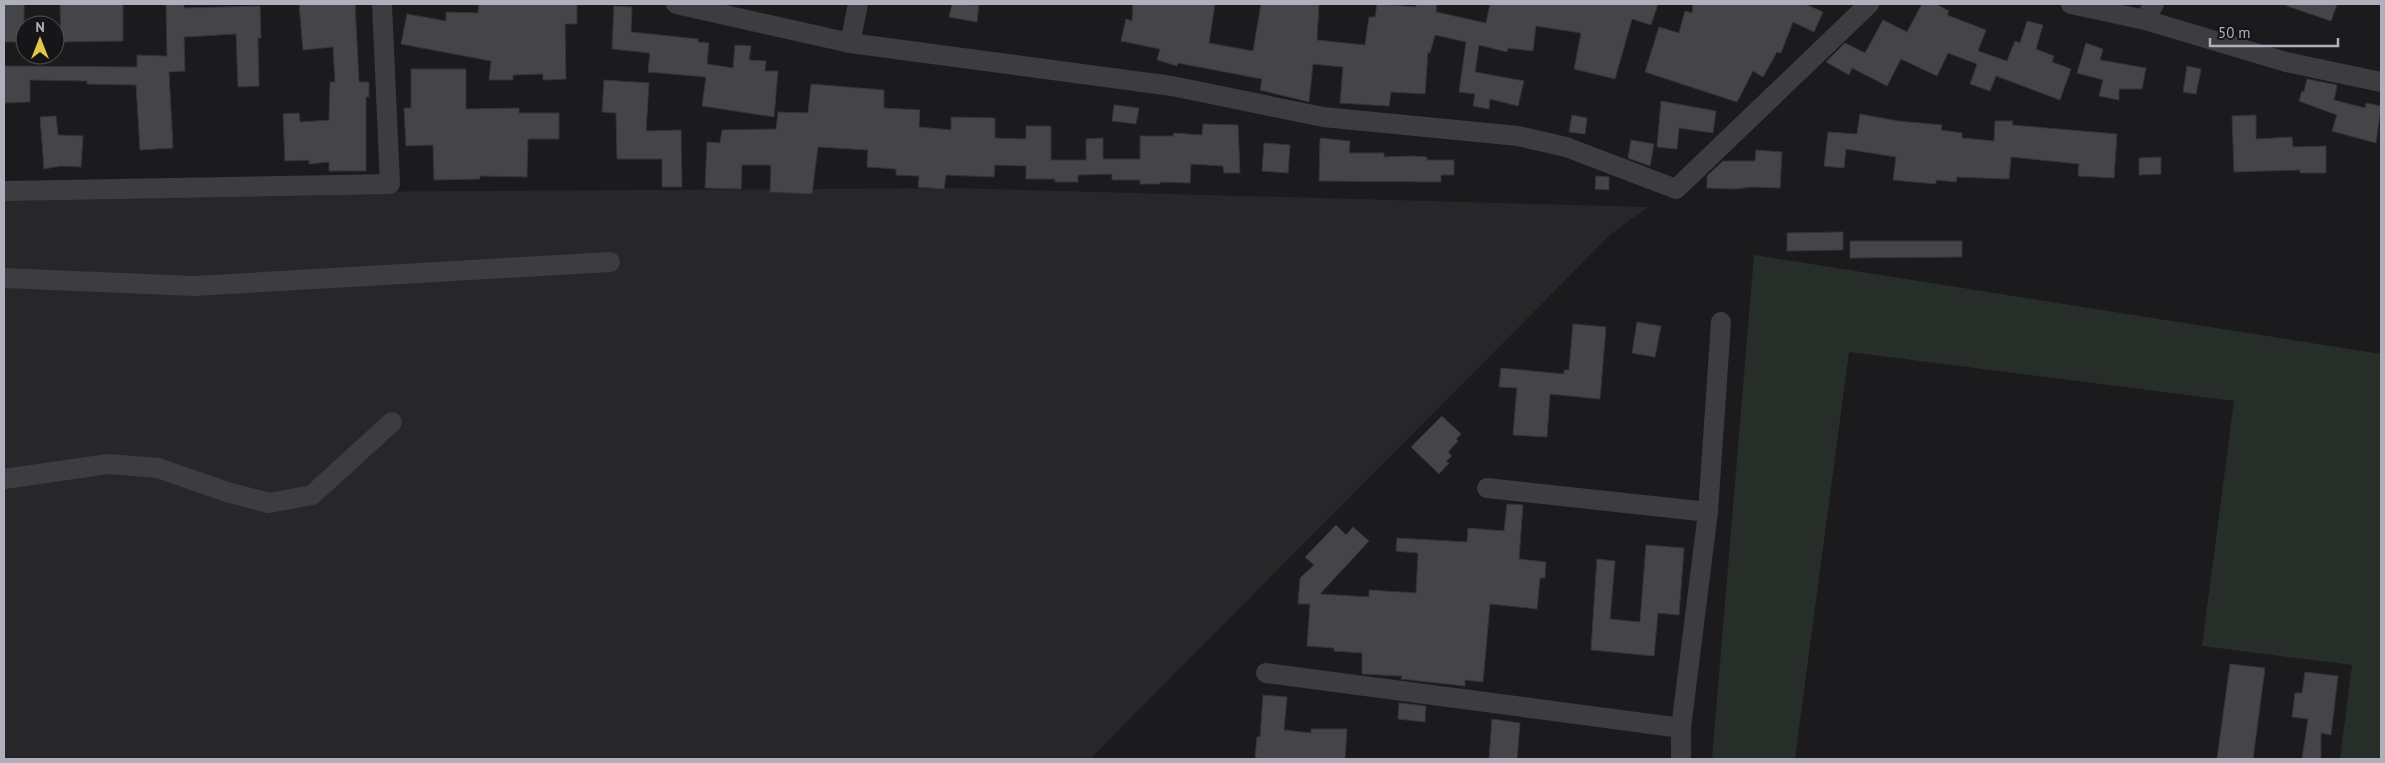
<svg xmlns="http://www.w3.org/2000/svg" width="2385" height="763" font-family="'PT Sans',sans-serif">
  <style>
    .built { fill: #272629 }
    .green { fill: #272e29 }
    .building { fill: #454549; stroke: #353538 }
    .lines { fill: none; stroke-linecap: round; stroke-linejoin: round }
    .minor { stroke: #3c3c41; stroke-width: 20 }
  </style>
  <rect width="100%" height="100%" fill="#1b1a1c"/>
  <path class="built" d="M956,188L1648,207L1611,234L1090,759H4V194Z"/>
  <path class="green" d="M1754,255L2381,354V759H2340L2352,665L2202,646L2234,401L1849,352L1795,759H1712Z"/>
  <path class="building" d="M4,4H24V42H4Z
    M60,4H123V41L61,42Z
    M166,4H184V8L260,6L261,38H258L259,86L238,87L236,34L184,37L185,71L169,72L173,148L140,150L136,85L87,84V81L30,80V102L4,103V66L137,67V55L167,56Z
    M299,4H355L359,82H369V97H366V171H329V162L309,164V160L285,161L283,114L299,113L300,122L329,120L330,82H335L333,47L303,50Z
    M479,4H577V24H565L566,79L543,80V74L513,75V80H489L491,61L401,44L407,14L446,21V12L478,13Z
    M952,4L979,5L977,22L949,17Z
    M1133,4H1215L1209,43L1253,51L1261,4H1319L1317,40L1365,45L1369,17H1375L1377,4L1416,7V4H1437L1436,12L1486,23L1490,4H1658L1651,25L1632,19L1615,79L1574,69L1581,33L1536,26L1533,51L1508,48L1507,52L1479,45L1475,72L1524,81L1518,106L1490,99L1489,109L1473,106L1475,94L1459,92L1466,42L1435,35L1430,53L1428,52L1425,94L1391,92L1389,106L1340,103L1343,67L1313,64L1309,102L1260,90L1262,79L1178,63L1177,66L1157,60L1160,49L1121,41L1126,19L1132,21Z
    M1693,4H1805L1823,12L1814,32L1793,22L1781,53L1777,52L1763,77L1753,71L1737,102L1645,72L1659,27L1679,33L1685,11L1692,13Z
    M1922,4H1936L1949,11L1947,15L1986,30L1978,51L2007,61L2015,41L2020,43L2027,21L2043,25L2036,49L2054,56L2052,62L2071,69L2060,100L1996,76L1990,91L1970,84L1977,64L1948,53L1937,76L1901,59L1887,86L1852,68L1849,75L1826,62L1845,43L1865,53L1883,20L1907,32Z
    M2288,4H2337L2331,21L2287,6Z
    M614,6L632,7L631,32L698,39V42L709,43L707,64L733,68L735,45L751,46L749,60L766,61L765,71H778L774,117L702,106L706,77L648,72L650,53L612,49Z
    M2086,43L2103,49L2100,60L2146,68L2142,89H2119V100L2099,96L2103,80L2077,73Z
    M2187,66L2201,69L2196,94L2183,92Z
    M411,69H466V109L519,108V113H559V139H528L527,177L480,176V179L434,180L433,145L406,146L404,108H411Z
    M2307,79L2337,85L2334,100L2365,108L2366,103L2381,106L2376,143L2332,131L2337,115L2299,101L2302,91L2304,92Z
    M604,80L649,83L646,131L681,130L682,187H662V159H617L616,113L602,112Z
    M811,84L884,90V108L920,110L919,127L951,130V117L995,118V138L1026,139V126H1051V160H1086V139L1103,138V159H1140V136H1173L1174,133L1202,135L1203,124L1238,125L1240,173H1224L1223,166L1191,164L1190,183L1160,182V184H1140V180H1112V174L1078,175V182H1055V179H1026V166L995,165L994,177L946,175L944,189L918,187L919,176L896,175V169L867,167L868,150L818,147L812,194L770,192L771,165H742L741,189L705,188L707,142L720,143L722,130L776,129L778,112L808,113Z
    M1661,101L1716,111L1713,133L1679,128L1677,149L1657,147Z
    M1114,105L1139,108L1136,124L1112,121Z
    M1860,114L1898,121L1942,125L1941,130L1962,133V138L1994,141L1995,121H2013L2012,125L2117,134L2114,178L2078,176L2079,164L2011,157L2009,179L1957,177L1956,182L1936,180V184L1893,180L1896,157L1846,149L1844,168L1824,166L1828,132L1857,134Z
    M1572,115L1587,118L1585,134L1569,132Z
    M2256,115V139L2292,137L2293,147L2326,146V173H2300V170L2234,172L2232,116Z
    M56,116L58,135L83,136L81,167L60,166L44,169L40,117Z
    M1320,138L1350,141L1349,153H1384V157L1413,156L1427,157V160H1454V175H1441V182L1319,181Z
    M1631,140L1654,144L1650,166L1628,158Z
    M1264,143L1290,145L1288,173L1262,171Z
    M1756,150L1782,152L1780,188L1751,187L1736,189L1707,188V176L1723,161H1755Z
    M2161,157V174L2139,175V158Z
    M1596,176L1609,177V190L1595,189Z
    M1843,232V250L1787,251V233Z
    M1850,241H1962V257L1850,258Z
    M1637,322L1661,326L1655,357L1632,353Z
    M1573,324L1606,327L1600,399L1550,394L1547,437L1513,435L1517,388L1499,387L1501,368L1564,374V370H1569Z
    M1442,416L1461,434L1456,439L1458,441L1448,452L1452,456L1446,461L1449,463L1439,474L1411,447Z
    M1507,504L1523,505L1519,559L1546,562L1545,578H1540L1537,609L1490,604L1483,682L1465,680V686L1401,679L1402,676L1362,674V653L1334,651V648L1307,646L1310,604H1298L1300,578L1314,565L1305,557L1336,525L1346,535L1353,527L1369,541L1320,594L1369,597V590L1416,593L1418,553L1396,551L1397,538L1467,542L1468,528L1504,531Z
    M1646,545L1684,548L1679,615L1658,613L1654,656L1591,650L1597,559L1615,561L1610,619L1640,622Z
    M2230,664L2265,668L2253,759H2217Z
    M2305,672L2338,676L2331,735L2321,733V759H2302L2308,719L2292,717L2295,693H2302Z
    M1263,695L1287,697L1284,730L1311,733V729H1347L1345,759H1255L1257,737H1260Z
    M1399,703L1426,706L1425,722L1398,719Z
    M1492,719L1520,723L1517,759H1489Z"/>
  <g class="lines">
    <path class="minor" d="M676,4L850,43L1172,86L1323,117L1518,136L1566,147L1676,189L1869,4
      M2071,4L2145,20L2286,62L2381,82
      M2145,20L2154,4
      M850,43L858,4
      M4,191L390,184L382,4
      M4,278L194,286L610,262
      M4,479L108,464L158,468L227,492L269,503L312,495L392,422
      M1487,488L1708,512
      M1266,673L1681,728
      M1681,759V728L1708,512L1721,322"/>
  </g>
  <rect width="2385" height="763" fill="none" stroke="#aeb0bb" stroke-width="10"/>
  <g transform="translate(40 40)"><circle r="24" fill="#161517" stroke="#535359"/>
  <path d="M0-4L9 19L0 12L-9 19Z" fill="#e3c74b"/>
  <text y="-8" font-size="14" font-weight="bold" text-anchor="middle" fill="#aeb0bb">N</text>
  </g>
  <path d="M2210 38v8h128v-8" fill="none" stroke="#aeb0bb" stroke-width="2.5"/>
  <text x="2218" y="38" font-size="15" fill="#aeb0bb" stroke="#161517" stroke-width="4" paint-order="stroke">50 m</text>
</svg>
